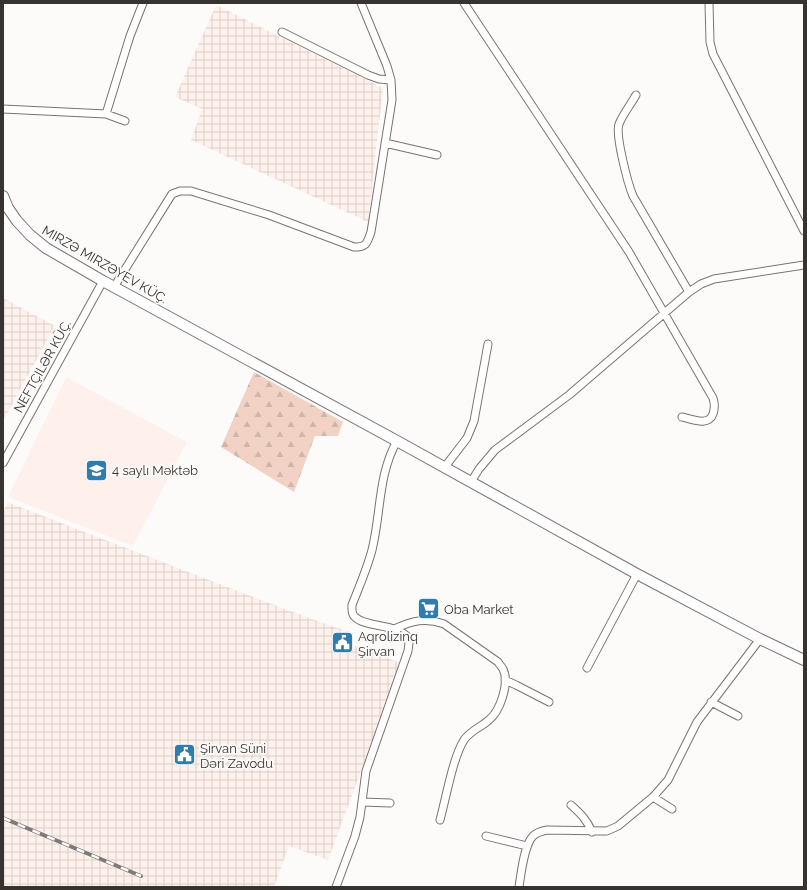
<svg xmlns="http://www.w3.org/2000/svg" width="807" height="890" font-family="Raleway,sans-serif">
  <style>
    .built { fill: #fef1ec }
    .industrial { fill: url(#industrial-grid) }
    .forest { fill: url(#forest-firs) }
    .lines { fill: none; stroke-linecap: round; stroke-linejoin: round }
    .street-casing { stroke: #7c726d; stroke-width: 9 }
    .secondary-casing { stroke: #7c726d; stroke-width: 12 }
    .street { stroke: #fff; stroke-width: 7 }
    .secondary { stroke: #fff; stroke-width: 10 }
    .rail-casing { stroke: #7d7a78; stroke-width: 4 }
    .rail { stroke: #fdfbfa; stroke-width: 2.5; stroke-dasharray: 8; stroke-linecap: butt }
    .labels { text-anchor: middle; stroke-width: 3.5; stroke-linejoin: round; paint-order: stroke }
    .street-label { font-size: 13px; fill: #373331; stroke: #fdfbfa }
    .poi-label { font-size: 13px; fill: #373331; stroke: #fdfbfa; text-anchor: start }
  </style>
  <defs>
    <pattern id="industrial-grid" width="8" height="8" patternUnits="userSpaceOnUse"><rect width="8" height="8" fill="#fef1ec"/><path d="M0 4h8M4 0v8" fill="none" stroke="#dacfcb"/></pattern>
    <pattern id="forest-firs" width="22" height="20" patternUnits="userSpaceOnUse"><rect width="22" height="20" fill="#f1d2c5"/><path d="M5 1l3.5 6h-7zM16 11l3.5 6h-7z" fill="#cfb5aa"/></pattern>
  </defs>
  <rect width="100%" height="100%" fill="#fdfbfa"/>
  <path class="built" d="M66,377L187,442L133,546L8,497Z"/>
  <path class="industrial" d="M216,5L383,88L368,222L191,140L202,109L175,97Z
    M3,298L55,326L3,421Z
    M7,502L261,600L331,626L354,633L350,644L401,663L328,860L289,846L274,887H3V513Z"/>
  <path class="forest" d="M254,372L343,422L338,436H315L294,492L221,447Z"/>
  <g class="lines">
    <defs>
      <path id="street" d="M464,3L629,252L713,398C715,404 715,408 713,414C708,427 692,419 682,417
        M709,3L710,42L713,54L804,231
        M282,32L368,75L379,79L391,80
        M636,95C631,104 623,114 619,124C615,135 628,184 633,196L689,292
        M3,109L106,114L130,36L143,3
        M106,114L125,121
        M385,143L437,155
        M114,287L172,194L180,191H191L269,215L354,247C367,247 367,243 371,232L392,100L391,80L387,66L361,3
        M3,463L103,281
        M444,468L467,438L474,421L488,344
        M471,482L479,469L495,450L569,395L689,292L701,284L714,279L804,265
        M394,629C412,621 425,617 444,624L498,662C499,664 502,667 503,669C510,683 500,711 489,720C481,727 470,731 464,740C453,757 446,798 440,820
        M587,668L637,574
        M505,680L516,685L549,702
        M711,702L738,716
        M653,797L672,809
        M363,802L390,803
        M571,805C581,814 587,820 592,832
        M486,836L527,846
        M336,887L355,836L360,817L366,771L408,651L409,643L407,636C403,633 399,630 394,629C383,625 363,625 355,617C351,614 352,609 352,605C359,587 367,569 372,550C381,514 378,474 397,441
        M519,887C521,874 524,845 533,836C537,832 542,831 547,830L607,831L618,826L653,797L668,780L697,722L760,639"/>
      <path id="secondary" d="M3,196L8,208L17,221L30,235L46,248L103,281L397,441L637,574L760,639L804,660"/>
    </defs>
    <use href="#street" class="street-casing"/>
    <use href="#secondary" class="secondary-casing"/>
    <use href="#street" class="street"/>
    <use href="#secondary" class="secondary"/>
    <defs>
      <path id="rail" d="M3,818L141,876"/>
    </defs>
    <use href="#rail" class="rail-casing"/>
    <use href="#rail" class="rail"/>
  </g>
  <defs>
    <symbol id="school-square" viewBox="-11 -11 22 22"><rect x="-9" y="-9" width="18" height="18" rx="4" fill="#2e7daf" stroke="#fdfbfa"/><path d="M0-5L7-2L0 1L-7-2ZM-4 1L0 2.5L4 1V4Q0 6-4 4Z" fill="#fff"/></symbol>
    <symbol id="supermarket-square" viewBox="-11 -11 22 22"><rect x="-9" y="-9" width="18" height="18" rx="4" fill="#2e7daf" stroke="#fdfbfa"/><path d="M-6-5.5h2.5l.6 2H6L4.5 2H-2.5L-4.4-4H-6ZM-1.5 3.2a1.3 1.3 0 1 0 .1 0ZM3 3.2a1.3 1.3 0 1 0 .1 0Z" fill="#fff"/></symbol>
    <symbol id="civic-square" viewBox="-11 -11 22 22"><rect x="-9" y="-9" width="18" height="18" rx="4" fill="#2e7daf" stroke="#fdfbfa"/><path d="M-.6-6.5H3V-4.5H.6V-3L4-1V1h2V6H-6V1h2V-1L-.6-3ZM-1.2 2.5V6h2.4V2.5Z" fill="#fff"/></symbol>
  </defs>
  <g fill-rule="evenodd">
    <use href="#school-square" x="84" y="458" width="25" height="25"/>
    <use href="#supermarket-square" x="416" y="596" width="25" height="25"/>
    <use href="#civic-square" x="330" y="630" width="25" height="25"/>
    <use href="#civic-square" x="172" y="742" width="25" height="25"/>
  </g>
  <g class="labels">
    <g class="street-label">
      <text transform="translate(105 264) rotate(30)" y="5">MIRZƏ MIRZƏYEV KÜÇ.</text>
      <text transform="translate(42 366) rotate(-61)" y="5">NEFTÇILƏR KÜÇ.</text>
    </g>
    <g class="poi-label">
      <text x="112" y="475">4 saylı Məktəb</text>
      <text x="444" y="614">Oba Market</text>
      <text x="358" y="641">Aqrolizinq<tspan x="358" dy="15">Şirvan</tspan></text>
      <text x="200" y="753">Şirvan Süni<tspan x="200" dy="15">Dəri Zavodu</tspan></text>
    </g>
  </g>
  <rect width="807" height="890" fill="none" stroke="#373331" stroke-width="8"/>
</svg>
